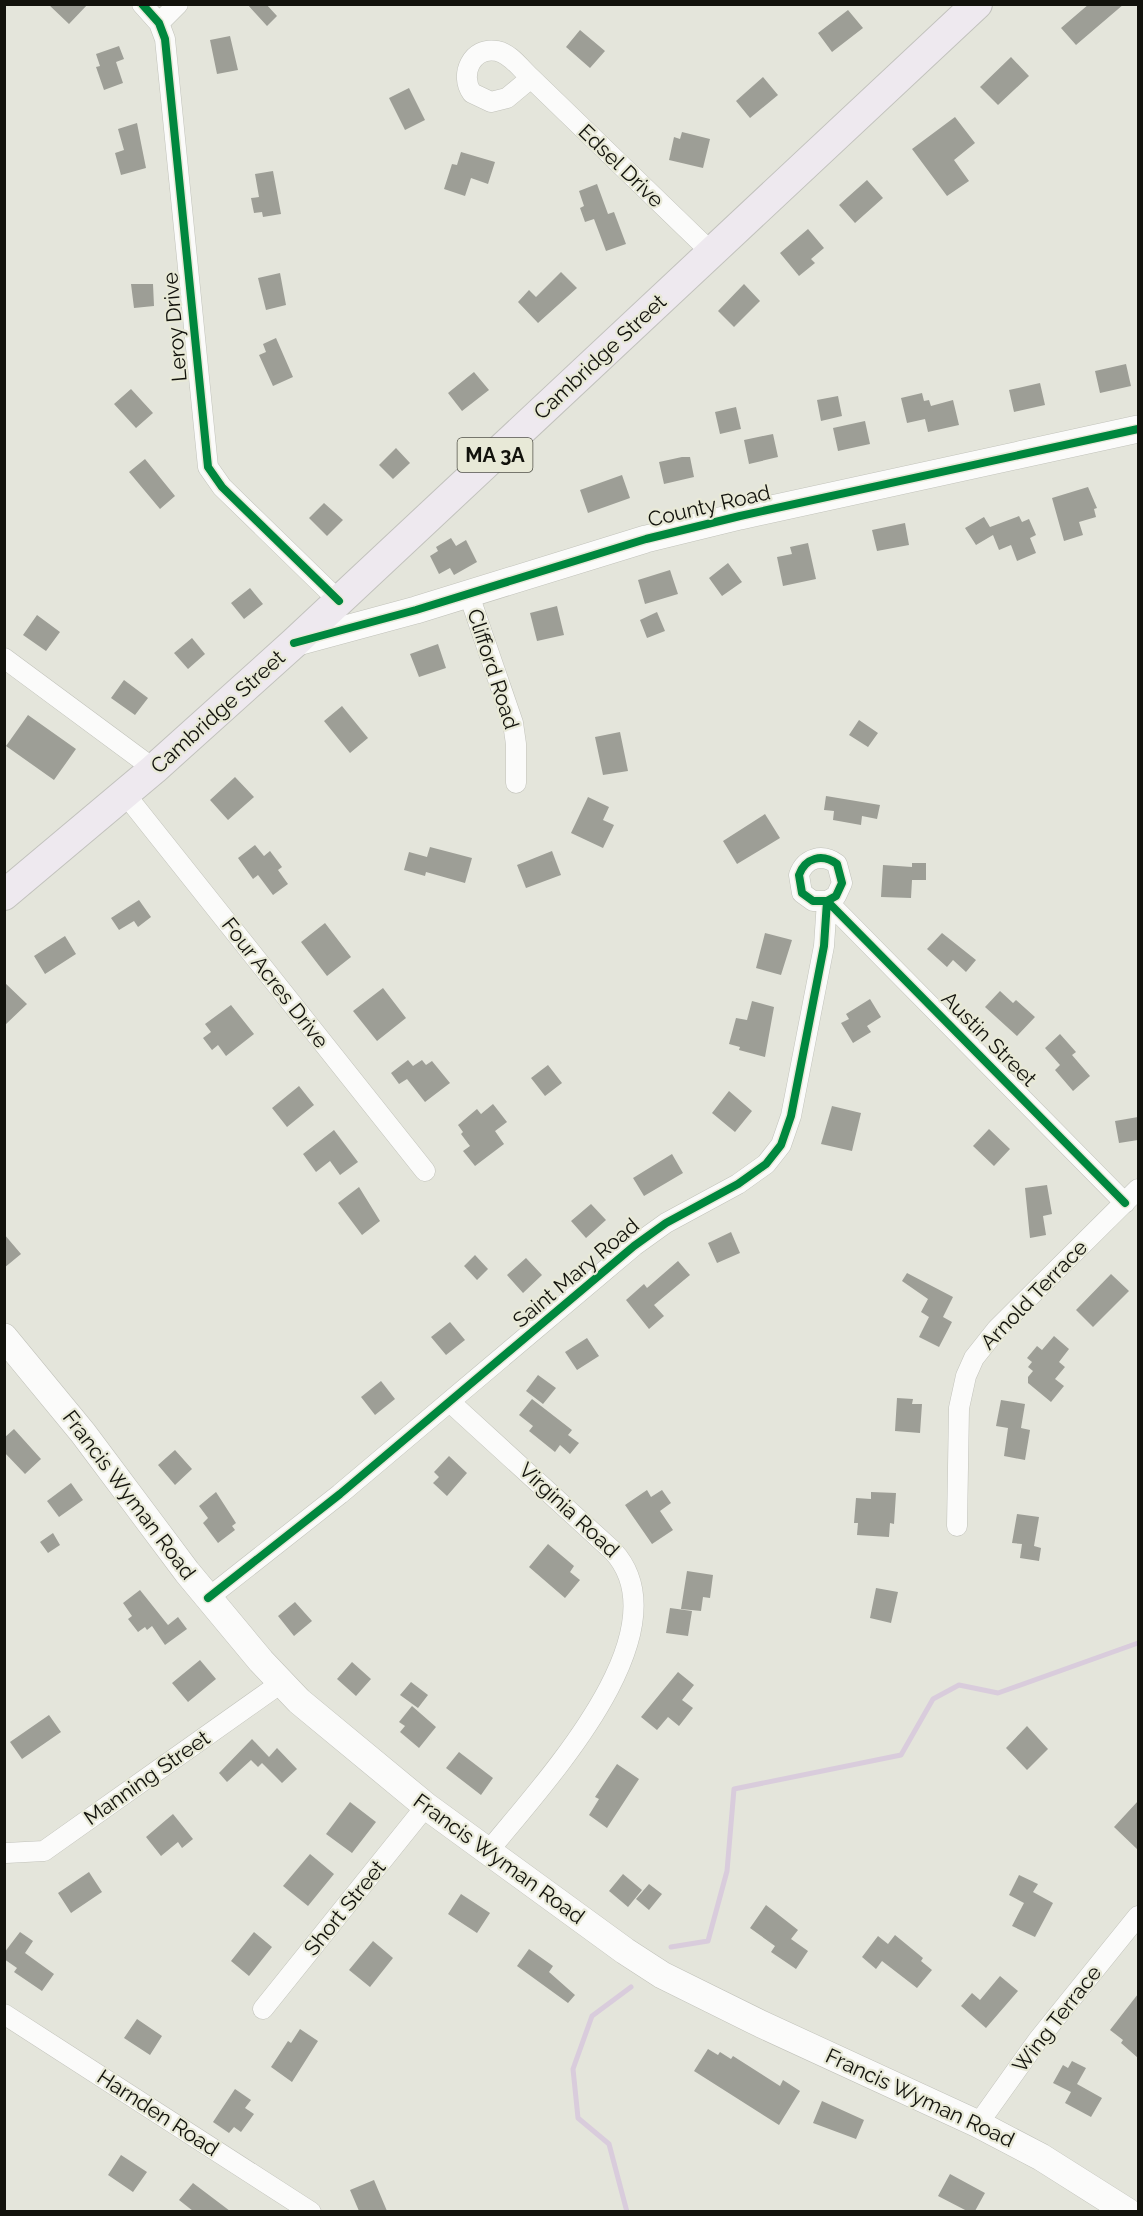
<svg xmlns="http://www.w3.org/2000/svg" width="1143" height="2216" font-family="Raleway,sans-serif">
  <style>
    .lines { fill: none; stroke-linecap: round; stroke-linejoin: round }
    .stream { stroke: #d9ccdc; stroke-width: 5 }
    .building { fill: #9d9e96 }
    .street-casing { stroke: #c1c2ba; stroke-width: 21 }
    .secondary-casing { stroke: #c1c2ba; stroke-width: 28 }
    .primary-casing { stroke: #c2c2bd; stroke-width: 32 }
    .street { stroke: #fbfbfa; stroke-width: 20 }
    .secondary { stroke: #fbfbfa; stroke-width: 27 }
    .primary { stroke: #eee9ef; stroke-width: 30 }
    .cycleway-casing { stroke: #e8e9d7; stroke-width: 11 }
    .cycleway { stroke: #00873e; stroke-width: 8 }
    .labels { text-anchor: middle; stroke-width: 4.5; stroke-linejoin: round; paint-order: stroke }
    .shield { fill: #e8e9d7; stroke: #525249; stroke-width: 1.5 }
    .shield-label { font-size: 20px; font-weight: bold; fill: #12120c }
    .street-label { font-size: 21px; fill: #12120c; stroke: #e8e9d7 }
  </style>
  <rect width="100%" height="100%" fill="#e4e5db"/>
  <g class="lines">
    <path class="stream" d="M671,1947L708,1941L727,1871L734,1789L901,1755L933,1699L959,1685L998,1693L1138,1643
      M627,2212L609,2144L578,2118L573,2069L592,2016L631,1987"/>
  </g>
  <path class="building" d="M48,4H88L69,24Z
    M247,4H266L277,16L267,26Z
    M1089,4H1124L1076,45L1061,28Z
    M848,10L863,28L832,52L818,33Z
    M580,30L605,51L590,68L566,47Z
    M230,36L238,70L217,74L210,40Z
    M119,46L124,59L116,62L123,83L104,90L96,67L100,66L96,54Z
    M1011,57L1029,76L998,105L980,87Z
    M763,77L778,95L750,118L736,101Z
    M409,88L425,120L405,130L389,98Z
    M955,117L975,143L954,160L969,181L947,196L912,149Z
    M137,123L146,168L121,175L115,153L124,150L118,129Z
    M682,132L710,139L703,168L669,160L674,137L680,139Z
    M461,152L495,162L488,184L471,178L465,196L444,189L452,164L457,165Z
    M273,171L281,214L263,217L262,212L254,213L251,198L259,197L255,174Z
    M867,180L883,198L855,223L839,205Z
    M597,184L608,214L614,212L626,244L606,251L594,219L585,222L580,208L584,206L579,191Z
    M808,229L824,248L811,259L815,263L799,276L780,253Z
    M561,272L577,288L538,323L518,302L529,290L536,297Z
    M280,273L286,305L266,310L258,278Z
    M131,284H153L154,306L134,308Z
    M744,284L760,301L734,327L718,311Z
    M276,338L293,377L273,386L259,355L266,352L263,344Z
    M1126,364L1131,386L1100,393L1095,371Z
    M474,372L489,390L462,411L448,393Z
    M1040,383L1045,405L1014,412L1009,390Z
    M131,389L153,413L136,428L114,404Z
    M922,393L924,401L929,400L931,406L953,400L959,425L928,432L925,419L907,423L901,398Z
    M838,396L842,416L821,421L817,400Z
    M736,407L741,429L720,434L715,412Z
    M865,421L870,444L838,451L833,428Z
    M773,434L778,457L749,464L744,440Z
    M396,448L410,463L393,479L379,465Z
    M682,457H690L694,477L664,484L659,462Z
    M145,459L175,496L160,509L129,472Z
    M622,475L630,498L588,513L580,490Z
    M1088,487L1097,508L1094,509L1096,517L1079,522L1083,535L1064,541L1052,498Z
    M324,503L343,520L327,536L309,518Z
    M1019,516L1022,522L1029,519L1036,535L1030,538L1036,553L1017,561L1011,545L999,550L993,535L976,545L965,528L984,517L990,527Z
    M905,523L909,545L877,551L872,530Z
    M451,538L456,546L466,540L477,562L454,575L450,568L439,574L430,556L438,551L436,547Z
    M808,543L816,579L783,586L777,557L792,554L790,547Z
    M728,563L742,582L722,596L709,578Z
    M670,570L678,594L645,604L638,580Z
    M250,588L263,604L244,619L231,603Z
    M557,606L564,635L537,641L530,613Z
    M657,612L665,631L647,638L640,620Z
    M37,615L60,632L46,651L23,635Z
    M192,638L205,654L188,669L174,653Z
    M438,644L446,668L419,677L410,654Z
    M124,680L148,698L135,715L111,698Z
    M342,706L368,738L350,753L324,721Z
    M28,715L76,749L54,780L6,746Z
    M859,720L878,733L868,747L849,735Z
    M620,732L628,771L603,775L595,737Z
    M235,777L254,797L228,820L210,800Z
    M826,796L880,805L877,819L862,816L861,825L833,820L834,811L824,810Z
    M588,797L609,807L603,820L614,825L603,848L571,833Z
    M765,814L780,838L737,864L723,841Z
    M255,845L264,856L270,851L282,867L278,870L288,884L273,895L258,875L253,879L238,858Z
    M430,847L472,858L465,883L426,872L425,876L404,870L409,852L427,857Z
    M552,851L561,875L526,888L517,865Z
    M912,863H926V880H912L911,898L881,897L883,865L912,867Z
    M139,900L151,917L138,927L134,921L119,930L111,918Z
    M325,923L351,957L327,976L301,942Z
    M765,933L792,940L781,975L756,968Z
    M942,933L976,960L966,972L953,960L947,967L927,949Z
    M65,936L76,954L45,974L34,956Z
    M4,982L27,1004L4,1026Z
    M383,988L406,1018L377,1041L353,1011Z
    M1000,991L1013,1003L1016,1000L1035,1017L1017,1036L985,1007Z
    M870,999L881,1017L867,1026L871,1032L853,1043L841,1023L849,1019L846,1014Z
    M752,1001L774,1007L765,1057L739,1050L740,1047L729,1044L736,1018L747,1020Z
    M231,1005L254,1034L226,1056L218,1045L212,1050L203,1038L211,1032L205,1024Z
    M1060,1034L1076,1052L1072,1055L1090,1076L1073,1091L1055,1070L1060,1065L1045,1048Z
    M408,1060L413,1066L422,1060L426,1065L432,1061L450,1083L425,1102L407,1079L399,1084L391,1073Z
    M548,1065L562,1083L545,1096L531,1078Z
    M299,1086L314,1105L287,1127L272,1108Z
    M729,1091L752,1111L735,1132L712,1113Z
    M493,1104L507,1122L495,1131L504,1144L475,1166L463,1151L470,1146L461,1134L463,1132L458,1125L477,1109L481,1114Z
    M832,1106L861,1113L852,1151L821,1144Z
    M1138,1117V1140L1119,1143L1115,1121Z
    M989,1129L1010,1149L994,1166L973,1146Z
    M334,1130L358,1162L340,1175L330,1161L316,1172L303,1154Z
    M672,1154L683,1173L644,1196L633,1178Z
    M1047,1185L1052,1214L1043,1216L1046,1235L1030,1238L1025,1188Z
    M359,1187L380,1221L362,1235L338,1203Z
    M591,1204L606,1220L586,1238L571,1221Z
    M731,1232L740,1253L717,1263L708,1243Z
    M4,1234L21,1254L4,1268Z
    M475,1255L488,1269L477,1280L464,1266Z
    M526,1258L542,1275L523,1293L507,1275Z
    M678,1261L690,1275L654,1305L664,1316L649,1329L626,1300L644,1284L647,1288Z
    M907,1273L953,1297L943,1317L952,1322L939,1347L919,1337L929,1317L921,1312L928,1299L902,1281Z
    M1111,1274L1129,1291L1093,1327L1076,1310Z
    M450,1322L465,1340L446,1355L431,1337Z
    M1054,1336L1069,1349L1059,1362L1065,1367L1055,1379L1064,1386L1051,1402L1028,1383V1377L1033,1371L1028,1367L1032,1362L1027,1358L1037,1346L1042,1350Z
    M587,1338L599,1356L577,1370L565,1352Z
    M538,1375L556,1388L543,1404L526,1391Z
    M381,1381L395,1399L375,1415L361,1397Z
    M897,1398L913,1399L912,1404H922L920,1433L895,1431Z
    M532,1399L572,1430L568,1435L579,1443L570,1454L560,1445L555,1452L529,1431L533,1426L519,1415Z
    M1001,1400L1025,1404L1021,1428L1030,1430L1025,1460L1004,1456L1008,1428L996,1426Z
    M14,1429L41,1459L25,1474L4,1452V1438Z
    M175,1450L192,1469L175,1485L158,1465Z
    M449,1456L467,1473L447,1496L433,1483L439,1477L434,1472Z
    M71,1483L83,1500L59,1517L47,1501Z
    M647,1490L651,1497L662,1490L671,1503L660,1511L673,1530L652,1544L625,1505Z
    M216,1492L236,1523L232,1526L235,1530L218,1543L203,1523L208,1518L199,1506Z
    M871,1492L896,1493L894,1524L890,1523L889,1537L857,1535L858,1523H854L856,1498L871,1499Z
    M1017,1514L1039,1517L1034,1546L1041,1548L1039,1561L1020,1558L1022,1544L1012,1543Z
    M53,1533L60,1545L48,1553L40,1542Z
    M548,1544L574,1566L570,1572L580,1580L565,1598L529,1567Z
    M687,1571L713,1575L710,1598L703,1597L701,1611L681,1609Z
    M876,1588L898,1592L891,1623L870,1618Z
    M140,1590L168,1625L178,1617L187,1629L165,1645L152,1626L147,1630L145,1627L138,1632L128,1619L132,1616L123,1603Z
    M295,1602L312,1621L294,1636L278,1616Z
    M670,1608L692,1611L688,1636L666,1633Z
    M200,1660L216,1679L188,1702L172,1683Z
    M352,1662L371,1679L356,1696L337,1679Z
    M678,1672L694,1685L682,1700L693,1708L679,1726L668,1717L657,1730L641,1717Z
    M411,1682L428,1695L418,1708L400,1695Z
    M412,1706L436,1727L419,1748L400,1732L405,1726L399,1722Z
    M49,1715L61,1732L22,1759L10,1742Z
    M1027,1726L1048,1749L1027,1770L1006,1748Z
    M252,1739L269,1757L277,1748L297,1769L282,1783L262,1763L258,1767L251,1760L227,1782L219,1773Z
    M459,1752L493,1778L481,1795L446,1768Z
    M617,1764L639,1779L607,1828L589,1815L599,1799L595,1797Z
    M1138,1801V1850L1114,1827Z
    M350,1802L376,1822L352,1853L326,1834Z
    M173,1814L193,1839L182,1848L178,1842L161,1856L146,1837Z
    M310,1854L334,1874L308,1906L283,1886Z
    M89,1872L102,1892L71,1913L58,1893Z
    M623,1874L642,1890L628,1907L609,1891Z
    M1019,1875L1038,1884L1033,1892L1053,1903L1035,1937L1012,1926L1024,1903L1009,1895Z
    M649,1884L662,1894L649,1910L636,1899Z
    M461,1894L490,1913L477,1933L448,1914Z
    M766,1905L798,1930L791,1939L808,1951L796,1969L771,1952L775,1946L750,1928Z
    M20,1932L33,1941L25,1953L54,1974L42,1991L14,1972L17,1968L4,1959V1953Z
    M254,1932L272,1947L249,1976L231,1961Z
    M895,1935L923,1958L921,1961L932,1970L917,1988L882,1961L876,1969L862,1957L878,1936L888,1944Z
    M373,1941L393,1958L370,1987L349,1970Z
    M529,1949L553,1966L549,1972L575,1995L568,2003L517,1966Z
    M1000,1976L1018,1991L986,2028L961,2006L972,1993L980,2000Z
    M1138,1994V2058L1121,2043L1123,2040L1110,2030Z
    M137,2019L162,2036L150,2055L124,2038Z
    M300,2029L318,2041L292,2082L271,2067L288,2041L291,2043Z
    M708,2049L718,2055L720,2052L731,2059L733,2056L780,2086L783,2080L800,2091L779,2125L694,2071Z
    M1072,2061L1086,2068L1077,2084L1102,2098L1091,2117L1065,2103L1071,2092L1053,2083L1063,2065L1068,2068Z
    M235,2089L251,2100L245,2108L254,2114L241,2132L234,2127L229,2133L213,2122Z
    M822,2101L864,2120L856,2139L813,2123Z
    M121,2155L147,2172L133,2192L108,2175Z
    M950,2174L985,2193L975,2211H967L938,2196Z
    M374,2180L387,2211H359L350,2190Z
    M193,2183L230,2211H193L179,2200Z"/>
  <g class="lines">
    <defs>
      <path id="street" d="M142,4L159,23L165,39L208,467L222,487L339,601
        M159,23L178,4
        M531,78L507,98L491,102L472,93C459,75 472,46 497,51C510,53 521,69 531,78L712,253
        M468,592L513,723L516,744V783
        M4,658L154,769
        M125,794L425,1171
        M450,1402L613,1551C688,1633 538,1789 487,1853
        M957,1526L959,1408L966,1376L974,1358L997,1329L1138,1189
        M208,1598L340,1494L634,1246L666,1223L738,1184L766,1164L781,1145L791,1116L824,946L827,901L836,896L842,883L837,864C822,853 805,858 799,875L802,893L813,901H827L1125,1203
        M6,1853L44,1851L281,1683
        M263,2009L426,1806
        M4,2014L311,2212
        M978,2124L1038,2040L1138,1916"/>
      <path id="secondary" d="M294,643L416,610L646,539L740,516L1138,429
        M4,1337L83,1433L187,1572L261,1661L299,1701L426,1806L625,1951L662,1975L761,2024L978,2124L1041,2157L1128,2212"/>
      <path id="primary" d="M4,895L154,769L294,643L977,4"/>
    </defs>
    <use href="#street" class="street-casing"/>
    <use href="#secondary" class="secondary-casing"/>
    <use href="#primary" class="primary-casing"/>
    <use href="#street" class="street"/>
    <use href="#secondary" class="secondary"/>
    <use href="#primary" class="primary"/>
    <defs>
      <path id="cycleway" d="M142,4L159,23L165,39L208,467L222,487L339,601
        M294,643L416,610L646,539L740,516L1138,429
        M208,1598L340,1494L634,1246L666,1223L738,1184L766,1164L781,1145L791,1116L824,946L827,901L836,896L842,883L837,864C822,853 805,858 799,875L802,893L813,901H827L1125,1203"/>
    </defs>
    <use href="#cycleway" class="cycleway-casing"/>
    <use href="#cycleway" class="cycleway"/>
  </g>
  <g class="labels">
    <rect class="shield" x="457.5" y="438" width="75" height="34" rx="4.5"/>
    <g class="shield-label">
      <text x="495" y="462">MA 3A</text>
    </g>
    <g class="street-label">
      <text transform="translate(621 166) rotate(44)" y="7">Edsel Drive</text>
      <text transform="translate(175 327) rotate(-95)" y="7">Leroy Drive</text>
      <text transform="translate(600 357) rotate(-43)" y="7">Cambridge Street</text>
      <text transform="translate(709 506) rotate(-13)" y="7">County Road</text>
      <text transform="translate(493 669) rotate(72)" y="7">Clifford Road</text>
      <text transform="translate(218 712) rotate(-42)" y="7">Cambridge Street</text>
      <text transform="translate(275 983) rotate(52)" y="7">Four Acres Drive</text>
      <text transform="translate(989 1039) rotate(45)" y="7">Austin Street</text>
      <text transform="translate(576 1273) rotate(-40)" y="7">Saint Mary Road</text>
      <text transform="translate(1034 1295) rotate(-46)" y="7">Arnold Terrace</text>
      <text transform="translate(129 1495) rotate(53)" y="7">Francis Wyman Road</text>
      <text transform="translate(569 1510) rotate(43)" y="7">Virginia Road</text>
      <text transform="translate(147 1778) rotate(-35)" y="7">Manning Street</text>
      <text transform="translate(499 1859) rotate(36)" y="7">Francis Wyman Road</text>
      <text transform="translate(345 1908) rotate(-51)" y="7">Short Street</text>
      <text transform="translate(1057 2019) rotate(-52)" y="7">Wing Terrace</text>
      <text transform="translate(920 2098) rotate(25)" y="7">Francis Wyman Road</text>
      <text transform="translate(158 2113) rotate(33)" y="7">Harnden Road</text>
    </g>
  </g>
  <rect width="1143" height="2216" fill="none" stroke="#12120c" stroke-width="12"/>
</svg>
